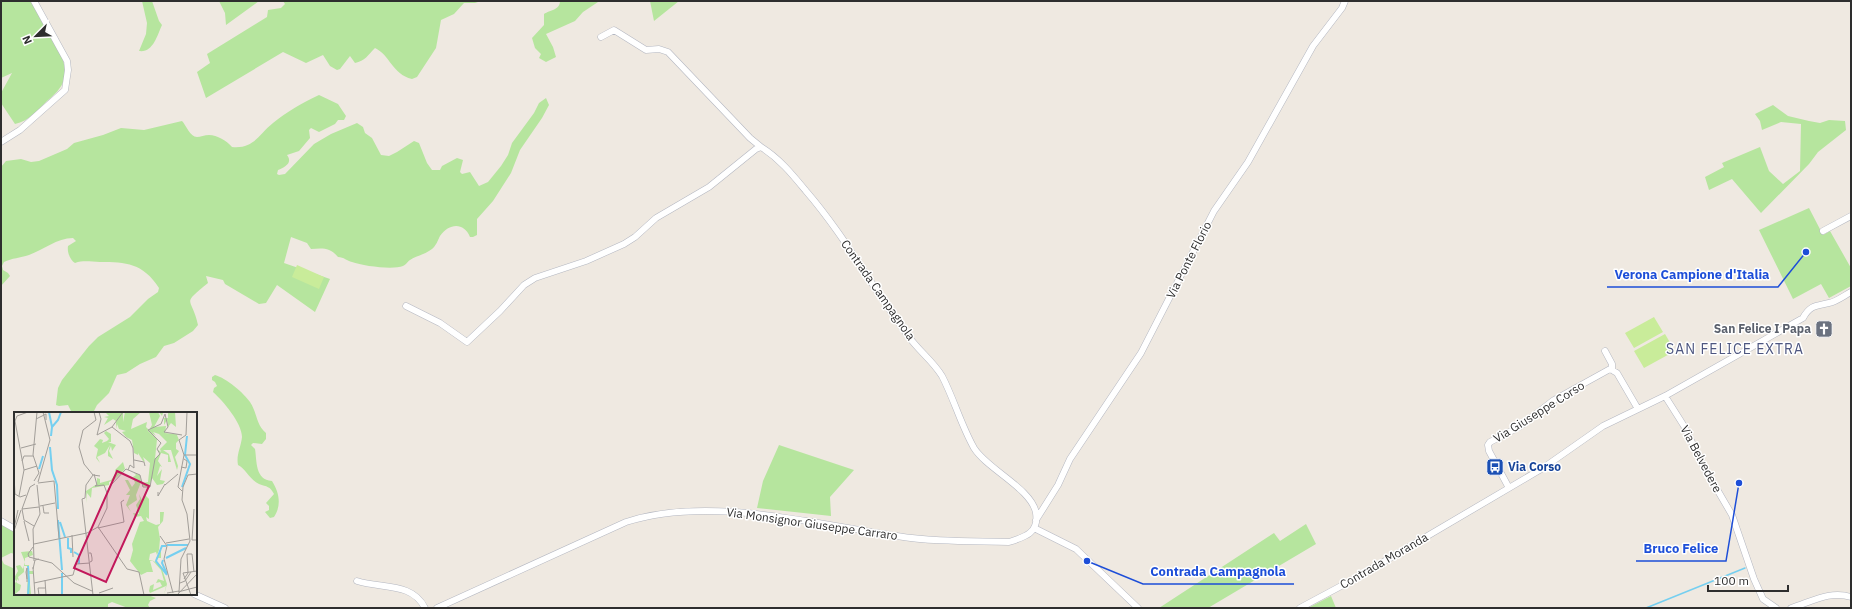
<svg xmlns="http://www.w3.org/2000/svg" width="1852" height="609" font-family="'IBM Plex Sans',sans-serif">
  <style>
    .green { fill: #b6e59e }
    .pitch { fill: #c9ec9a }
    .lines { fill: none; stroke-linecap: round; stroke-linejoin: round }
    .stream { stroke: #75cff0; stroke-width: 1.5 }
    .minor-casing { stroke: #b4b7c1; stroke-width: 7 }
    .minor { stroke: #fff; stroke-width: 6 }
    .labels { text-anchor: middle; stroke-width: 3; stroke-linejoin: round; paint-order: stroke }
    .street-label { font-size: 12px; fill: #2e2e2e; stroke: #fff }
    .worship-label { font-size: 12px; font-weight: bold; fill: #5b616d; stroke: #fff; text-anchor: end }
    .transit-label { font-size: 12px; font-weight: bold; fill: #164399; stroke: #fff; text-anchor: start }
    .quarter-label { font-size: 14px; letter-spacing: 1px; fill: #4d5680; stroke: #fff }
    .inset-river { fill: none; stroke: #75cff0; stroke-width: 2 }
    .inset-road { fill: none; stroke: #a29e99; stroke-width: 1 }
    .view { fill: #c2185b; fill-opacity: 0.15; stroke: #c2185b; stroke-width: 2 }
    .inset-edge { fill: none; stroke: #2e2e2e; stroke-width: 2 }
    .leader { fill: none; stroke: #1d4ed8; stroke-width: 1.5 }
    .callout-dot { fill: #1d4ed8; stroke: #fff; stroke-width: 1.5 }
    .callout-label { font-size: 13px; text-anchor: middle; font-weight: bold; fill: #1d4ed8; stroke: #fff; stroke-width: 3; stroke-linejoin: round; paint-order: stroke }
  </style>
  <rect width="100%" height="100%" fill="#efe9e1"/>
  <path class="green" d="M1,1H32C43,21 70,56 64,79C62,88 54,95 47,101C37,111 29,121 15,124L1,103V93L12,73L1,78Z
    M142,1H152L159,21L162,25C157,36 153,53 139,51L146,34L147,23Z
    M219,1H259L226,25L225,13Z
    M283,1H481L475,3H464L454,14L441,20L436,48L417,77L412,79C392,74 390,55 375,48C368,55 365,61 355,63L350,56L340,69L337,70L330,66L323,55L306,63L283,52L206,98L197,72L210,63L207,54L267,17L268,10L281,8L285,4Z
    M560,1H597L598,2L583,12L575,21L546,34L553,47L556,57L546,62L539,58L541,54L535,48L532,38L544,25V14C550,10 560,10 560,1Z
    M650,1H679L654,21Z
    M319,95L338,104L346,116L344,120H338L335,124L319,132L311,128L309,130L310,138L299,151L287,155C293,163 285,167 278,170L277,174L279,175L285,174L314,144L331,134L357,123L363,127L365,133L372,138L381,155L389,156L397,152L414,141L419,143L427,163L432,170H440L442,166L457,158L463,160L460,172L462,174L470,172L479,186L488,182L501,166L508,155L512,143L534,113L539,103L546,98L549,105L542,118L520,150L511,173L493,201L477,219V235L473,237H470C464,222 449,223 440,236C438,240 436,246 432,249C426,254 416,256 410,260C407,262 407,264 403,266C393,270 363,266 352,262C347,261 344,257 338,257C330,247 322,248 311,249L307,243L291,237L284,263L330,279L315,312L277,285L266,303L259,304L225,284L223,280L206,276L208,283C180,306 192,296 198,325L193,331L174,343L164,346L156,357L140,364L126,373L117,375L109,393L97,405L93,413H72L68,405L59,406L56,405L58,388L62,380L89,346L98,337L130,317L148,299L158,292L159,288C143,263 126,262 100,262C91,262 84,260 75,263C70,260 67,252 68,246L76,241L73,238C57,238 43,250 29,255C20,258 12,258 4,262L2,266L3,270L8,273L10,276L1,286V167L6,161L21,159L31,162L39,161L67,149L74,143L103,135L121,128L144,130L182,121C186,125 190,137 197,137C200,137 205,135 209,135C217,135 227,141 232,147C254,149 258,135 273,123C286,112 304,102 319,95Z
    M1773,105L1788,116L1809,121L1820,123L1829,120L1845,121L1846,130L1818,152L1809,164L1761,213L1732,179L1709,190L1705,177L1724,167L1722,163L1760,147L1769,171L1783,184L1800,171L1801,124L1781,122L1762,130L1760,121L1755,114Z
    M1809,208L1823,235L1830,231L1851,268V286L1829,298L1821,284L1793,299L1759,230Z
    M215,375C226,378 244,393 250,402C257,412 256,425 266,433V439L262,444L253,443L251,445L255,449C257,461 255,480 272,481C279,492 282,505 274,517L270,518L265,512L269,510V506L266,503L274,494C270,486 267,487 259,484C250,480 246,469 238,465C236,455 241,447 242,437C242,423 223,401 213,392L214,388L217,386L215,382L212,380V377Z
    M779,445L854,470L830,497L831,516L757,508L763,481Z
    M1,523L15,529V554L11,553L1,558L4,564L15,569V594H145L156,598L150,601L148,605L150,608H128L112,602L108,604V608H1Z
    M1306,524L1316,544L1208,608H1159L1274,533L1280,541Z
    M1331,596L1336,608H1308Z"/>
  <path class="pitch" d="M297,265L324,277L319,289L292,277Z
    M1654,317L1663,332L1634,348L1625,333Z
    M1665,334L1675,351L1644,368L1634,351Z"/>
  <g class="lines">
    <path class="stream" d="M1646,608L1745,568"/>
    <defs>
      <path id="minor" d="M601,37L614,30L646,50L659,49L668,52L750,138L761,147
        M1,142L20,130L65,90L68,70L67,61L34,1
        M1823,231L1851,216
        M406,306L440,323L467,342L500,311L524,285L535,278L586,261L624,244L635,237L656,218L709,187L756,149L761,147C780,159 792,174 806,191C845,236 873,289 909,337C919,351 933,361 942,376C954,399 961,425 974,448C987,469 1032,489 1036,513C1039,533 1025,537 1009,542C972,541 933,542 897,536C813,524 708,495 626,522L437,608
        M1605,351L1612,364V370
        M1665,396L1684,426L1704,467L1732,515L1754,579L1763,599L1776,608
        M1509,488L1489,451L1488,445L1490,442L1519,427L1554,400L1610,369L1617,373L1638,409
        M1036,520L1058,485L1070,459L1141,353L1214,211L1248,162L1313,46L1342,8L1345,1
        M1,521L15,529
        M1034,528L1076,549L1138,608
        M357,581C382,589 412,582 425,608
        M194,594L225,608
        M1300,608L1356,578L1543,468L1603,426L1665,396L1803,318C1810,305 1816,306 1829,303C1836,302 1845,295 1851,292
        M1791,608C1811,602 1830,590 1851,597"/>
    </defs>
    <use href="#minor" class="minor-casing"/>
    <use href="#minor" class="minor"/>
  </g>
  <defs>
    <symbol id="church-square" viewBox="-11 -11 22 22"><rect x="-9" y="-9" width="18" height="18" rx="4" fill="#6b7280" stroke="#fff"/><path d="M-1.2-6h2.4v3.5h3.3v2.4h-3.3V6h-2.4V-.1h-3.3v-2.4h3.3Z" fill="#fff"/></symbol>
    <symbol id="bus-square" viewBox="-11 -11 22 22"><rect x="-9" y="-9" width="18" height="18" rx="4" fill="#1a4fb4" stroke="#fff"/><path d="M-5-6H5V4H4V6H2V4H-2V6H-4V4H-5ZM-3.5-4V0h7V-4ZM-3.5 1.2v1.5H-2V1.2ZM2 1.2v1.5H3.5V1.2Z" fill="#fff"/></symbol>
  </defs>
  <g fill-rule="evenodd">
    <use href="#church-square" x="1814" y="319" width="20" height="20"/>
    <use href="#bus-square" x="1485" y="457" width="20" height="20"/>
  </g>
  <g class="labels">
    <g class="street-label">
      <text transform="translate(1189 260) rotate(-63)" y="4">Via Ponte Florio</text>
      <text transform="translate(878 290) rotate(55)" y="4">Contrada Campagnola</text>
      <text transform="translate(1539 412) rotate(-32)" y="4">Via Giuseppe Corso</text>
      <text transform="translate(1701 459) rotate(62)" y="4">Via Belvedere</text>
      <text transform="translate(812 524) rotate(8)" y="4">Via Monsignor Giuseppe Carraro</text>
      <text transform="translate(1384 561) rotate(-30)" y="4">Contrada Moranda</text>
    </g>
    <g class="worship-label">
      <text x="1811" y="333">San Felice I Papa</text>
    </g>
    <g class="transit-label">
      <text x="1508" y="471">Via Corso</text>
    </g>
    <g class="quarter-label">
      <text x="1735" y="354">SAN FELICE EXTRA</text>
    </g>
  </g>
  <g transform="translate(14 412)">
    <rect width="183" height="183" fill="#efe9e1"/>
    <path d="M98,0H109V10L111,0H127L119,7L117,17L133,10L132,15L135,18L138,13L135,0H144L146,4L140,15L152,14L151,21L168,23H163L165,28L162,31V37L165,39L161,45L164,54L163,58L157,38H149L155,42L157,50H154V43L147,41L144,49L148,55L146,54L143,64L148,57L146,68L151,69L149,72L143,73L138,66L135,75L129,74L128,71L134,70L136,51L129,45L131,50L129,49L124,41V43L120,41L118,28L112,25L108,20L112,19L105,17L103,12L102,17V9L99,7L90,13L94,6L90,5L95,4L92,1ZM133,18L142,24L139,20L145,22L153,30L146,37L147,40L143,37L146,41L141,47L143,27ZM145,0H161L162,15L157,11L154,15L153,8L150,13V6H154V0L149,1L148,4ZM92,19L97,22V30H94L102,33L98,39L97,34L95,39L99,47L94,44V39L96,33L91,41L83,45L86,51L82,46L84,37L80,34L86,27L89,28L88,31L93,29L95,27L90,21ZM109,50L111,57L100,68L95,70V73L78,76L77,86L73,81V91L72,79L83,72V66L86,67V71L97,68L102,61L101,58ZM120,61L126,63L127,70L122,83L123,88L114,94L117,100L112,93L116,83H112L116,78L111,68H114L118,75L121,71L119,65L122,63ZM125,82L128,88L131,83L135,87V107L132,105L133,109L142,113L146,112V100H150L149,109L144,115L146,127L145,138L143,143L142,140L136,142L135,148L140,149L143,153L141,150V148L147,138V146H142L141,149L149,156L151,161L148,157L153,172L150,183L152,174L136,181L135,179L136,174L140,172L139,178L148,174L146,170L142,171L144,167L150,169L147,158L139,149H136L139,160H133L127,163L116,149L119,138L118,132L126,110L130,109L127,104L121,105L119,101L125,102L122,93L126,87ZM18,139L19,143L11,146V153H15V159H19V162H15L17,182L13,183L14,154H10V160L4,165L5,169L3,167V171L7,173L6,178L0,183V171L3,170L0,166L4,159L2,154L6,153L9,157L11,150L7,140Z" fill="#b6e59e" fill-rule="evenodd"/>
    <path class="inset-river" d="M35,0L38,15M37,24L38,15L44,8L47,0M36,35L38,58L43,73L44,97M25,57L29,44M168,75L176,52L171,43L173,24M44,108L48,158M46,110L51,125M54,126V136L57,137V141M153,133H174M152,134H148L142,149L153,163M60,140L65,143V152M152,146L172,136M149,148L148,151L153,162M14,154L15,170M48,161V183M14,183L15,170"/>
    <path class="inset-road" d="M151,2L154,15L150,20L168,23M22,7L32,2V8M98,15L116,29L119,36M83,23L98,15L109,0M83,23L87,7L85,0M7,36L22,32M170,43L165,28L172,23L173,0M170,43H183M120,48L130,50L131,54M8,49L10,44H19M167,55L172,56L173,49L170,47M10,58L23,54M114,58L116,53L120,56L119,36M80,62L83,73L81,74L90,73L93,81V96L84,115M79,63L70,52L65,35L69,18L82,8L80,0M0,64L1,82M20,69L25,61L19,43L23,0M24,70L36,28L29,0M24,71L40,69L45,126M151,73L164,62M168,79L164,75L170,43M144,80V84L151,72M93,81L97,73L112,57L126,63L129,75H136L141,47L146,42L143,37L147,31L134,18L147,12L151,2M1,82L6,85L12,83M5,84L10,58L1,9L3,4L14,0M26,94L41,91M29,94L30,101H35M8,97L25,95M180,97L178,128H183M10,109L15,129M20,114L10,108L8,97L16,75L21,72M84,115L113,157L125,160L130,183M0,116L4,98M84,116L110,110L107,90L110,88M0,119L7,98M58,123L59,145M146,124L153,134L150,147L159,181M152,131L175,127M20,132L73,121L84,115M19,135L14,142L15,145L38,151L60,171L78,179M75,141H77L78,146V149L76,150M20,149L19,117L26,102L23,73M19,155L21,183M19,157L21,148L25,147M48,165L59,163L62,152L76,151M13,167L12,160L13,156V170M170,167L174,161L173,142H178L180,160M31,168L32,183M20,171L48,165M166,171L171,169L177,160M164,180L183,175M165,180L167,147L176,129L173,102L168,88L169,75L174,63L183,62M85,181L99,176M153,181L165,179M25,183L24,176H31M79,183L68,87L71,86L72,73L79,63L86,64M163,183L183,162M177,183L169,161L183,159"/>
    <path class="view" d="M103,59L135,74L92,170L60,156Z"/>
    <rect width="183" height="183" class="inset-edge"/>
  </g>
  <path class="leader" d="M1806 252L1778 287H1607M1739 483L1726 561H1636M1087 561L1143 584H1294"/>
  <g class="callout-dot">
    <circle cx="1806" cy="252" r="4"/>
    <circle cx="1739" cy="483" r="4"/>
    <circle cx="1087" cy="561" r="4"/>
  </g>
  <g class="callout-label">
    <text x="1692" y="279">Verona Campione d'Italia</text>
    <text x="1681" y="553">Bruco Felice</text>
    <text x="1218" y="576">Contrada Campagnola</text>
  </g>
  <rect width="1852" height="609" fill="none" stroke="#2e2e2e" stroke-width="4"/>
  <g transform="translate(36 36) rotate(246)" stroke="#ffffff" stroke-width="3" paint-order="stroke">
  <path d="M0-3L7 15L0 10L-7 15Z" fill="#2e2e2e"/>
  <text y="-6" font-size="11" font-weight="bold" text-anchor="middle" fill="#2e2e2e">N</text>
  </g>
  <path d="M1708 585v6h80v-6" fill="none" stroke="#2e2e2e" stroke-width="2"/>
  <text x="1714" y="585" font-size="12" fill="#2e2e2e" stroke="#ffffff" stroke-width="3" paint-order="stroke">100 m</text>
</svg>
